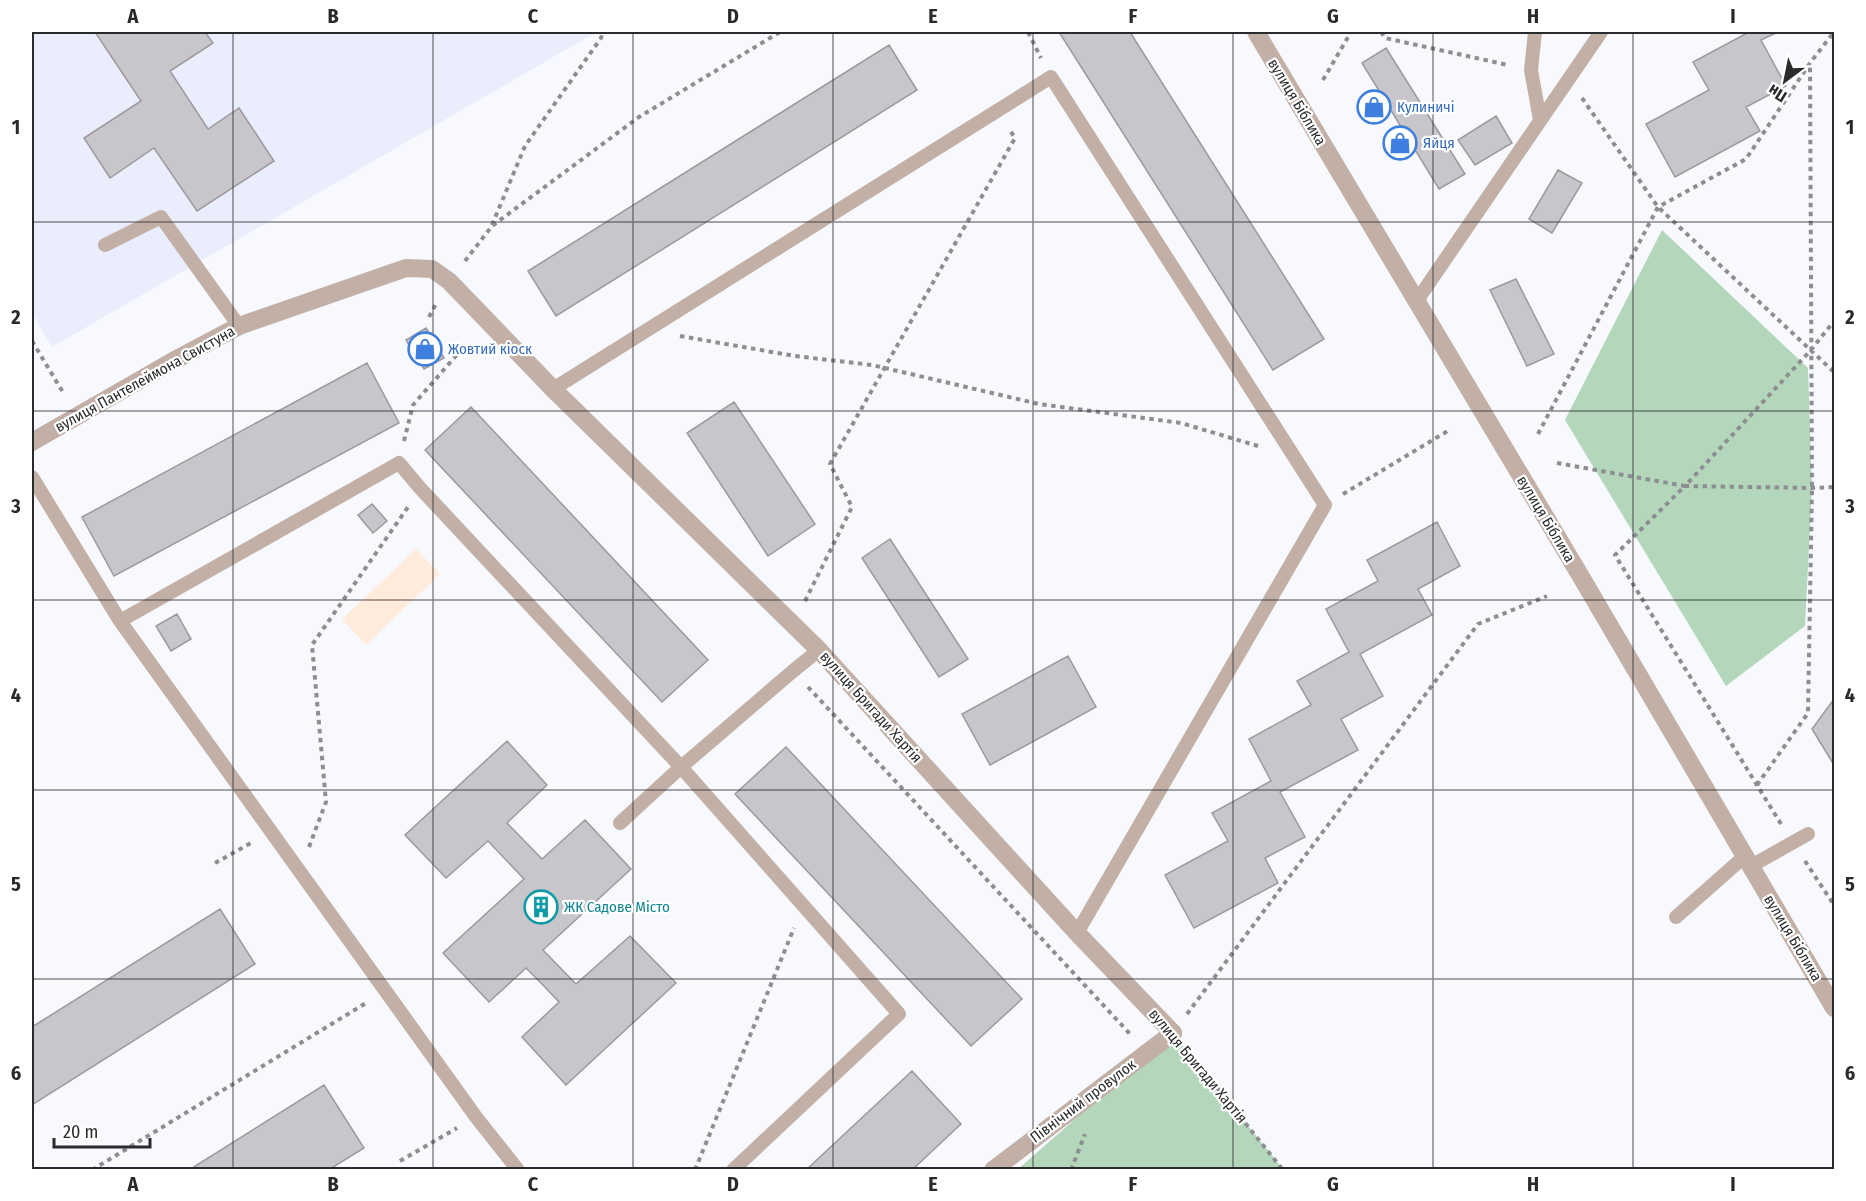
<svg xmlns="http://www.w3.org/2000/svg" width="1866" height="1201" font-family="'Fira Sans Condensed',sans-serif">
  <style>
    .industrial { fill: #ffebdc }
    .built { fill: #eaeefc }
    .green { fill: #b4d7bb }
    .building { fill: #c8c5cb; stroke: #9c999e; stroke-width: 1.5 }
    .lines { fill: none; stroke-linecap: round; stroke-linejoin: round }
    .path { stroke: #8d8e92; stroke-width: 4; stroke-dasharray: 4.5 4.5; stroke-linecap: butt }
    .service { stroke: #c2b0a6; stroke-width: 14 }
    .pedestrian { stroke: #c2b0a6; stroke-width: 18 }
    .minor { stroke: #c2b0a6; stroke-width: 18 }
    .tertiary { stroke: #c2b0a6; stroke-width: 18 }
    .grid { fill: none; stroke: #292a2c; stroke-width: 1.5; stroke-opacity: 0.55 }
    .labels { text-anchor: middle; stroke-width: 4.5; stroke-linejoin: round; paint-order: stroke }
    .street-label { font-size: 15px; fill: #292a2c; stroke: #fff }
    .shop-label { font-size: 15px; fill: #366cbe; stroke: #fff; text-anchor: start }
    .culture-label { font-size: 15px; fill: #0d838f; stroke: #fff; text-anchor: start }
    .neatline { fill: none; stroke: #292a2c; stroke-width: 2 }
    .grid-label { font-size: 20px; text-anchor: middle; font-weight: bold; fill: #292a2c }
  </style>
  <rect width="100%" height="100%" fill="#f8f9fe"/>
  <path class="industrial" d="M416,549L440,574L366,645L342,619Z"/>
  <path class="built" d="M32,32H592L593,34L52,347L32,313Z"/>
  <path class="green" d="M1662,230L1808,368L1812,488L1805,626L1726,686L1565,420Z
    M1173,1033L1283,1169L1017,1170Z"/>
  <path class="building" d="M95,32H205L213,43L170,71L208,129L239,108L274,161L197,211L154,148L110,178L84,138L141,101Z
    M1059,32H1130L1324,339L1273,370Z
    M1749,32H1778L1761,40L1786,86L1746,107L1760,131L1675,177L1646,124L1709,90L1693,62Z
    M889,45L917,90L556,316L528,271Z
    M1386,48L1465,174L1439,189L1362,63Z
    M1496,116L1512,143L1475,165L1458,140Z
    M1558,170L1582,183L1552,233L1529,219Z
    M1516,279L1554,354L1527,366L1490,290Z
    M426,328L444,358L424,369L406,340Z
    M367,363L399,423L114,576L82,517Z
    M734,402L815,524L768,556L687,433Z
    M471,407L708,660L662,702L425,450Z
    M372,504L387,521L373,533L358,515Z
    M1437,522L1460,566L1418,589L1432,615L1360,654L1383,696L1341,719L1358,750L1280,792L1305,837L1265,858L1278,883L1194,928L1165,875L1228,841L1212,813L1271,781L1249,739L1311,705L1297,681L1349,652L1326,609L1378,581L1367,560Z
    M890,539L968,659L939,677L862,558Z
    M177,614L191,639L171,651L156,626Z
    M1068,656L1096,707L990,765L962,714Z
    M1834,699V765L1812,729Z
    M507,741L547,785L507,823L542,859L585,820L631,869L543,950L576,984L630,936L676,983L566,1085L522,1037L559,1002L542,984L526,968L489,1002L443,953L524,879L488,841L446,878L405,835Z
    M786,747L1022,999L971,1046L735,794Z
    M220,909L255,964L32,1105V1027Z
    M912,1071L961,1124L912,1170H806Z
    M324,1085L364,1148L330,1169L189,1170Z"/>
  <g class="lines">
    <path class="path" d="M1028,32L1041,58
      M1381,32L1385,38L1508,65
      M1323,80L1351,32
      M1582,98L1658,207L1834,372
      M492,225L525,146L601,38L603,32
      M465,261L492,226L639,117L780,32
      M429,317L436,304
      M680,336L795,356L872,365L1039,404L1181,423L1258,446
      M32,341L64,394
      M1538,434L1658,207L1746,159L1810,63L1834,32
      M404,441L413,405L461,350
      M1557,463L1685,486L1811,350L1834,321
      M1343,494L1451,429
      M805,601L852,507L830,464L1015,138L1009,129
      M808,687L1131,1035
      M1757,785L1808,713L1812,488L1810,63
      M1781,824L1615,555L1685,486L1812,488L1834,487
      M309,847L326,802L312,645L408,507
      M1805,861L1834,905
      M215,863L251,843
      M1187,1014L1478,624L1547,596
      M1189,1053L1283,1170
      M400,1161L457,1128
      M92,1170L366,1003
      M695,1170L794,928
      M1071,1170L1085,1134"/>
    <path class="service" d="M1535,32L1531,70L1540,120
      M105,245L161,217L239,326
      M1416,302L1601,32
      M553,389L1051,77L1325,505L1077,933
      M32,477L120,621L476,1117L518,1170
      M120,621L399,463L420,488L681,767L793,671L819,650
      M620,823L681,767L899,1014L733,1170
      M1751,866L1808,834
      M1676,917L1745,856"/>
    <path class="pedestrian" d="M993,1170L1173,1033"/>
    <path class="minor" d="M32,442L173,361L239,326L406,268L432,269L449,281L553,389L819,650L1077,933L1173,1033"/>
    <path class="tertiary" d="M1256,32L1580,575L1834,1008"/>
  </g>
  <path class="grid" d="M233,32V1170M433,32V1170M633,32V1170M833,32V1170M1033,32V1170M1233,32V1170M1433,32V1170M1633,32V1170M32,222H1834M32,411H1834M32,600H1834M32,790H1834M32,979H1834"/>
  <defs>
    <symbol id="shop-ring" viewBox="-11 -11 22 22"><circle r="9.5" fill="#fff" stroke="#3f7fe0" stroke-width="1.5"/><path d="M-5-2.5h2.3a2.7 3.5 0 0 1 5.4 0H5L5.5 6h-11ZM-1.5-2.5h3a1.5 2.3 0 0 0-3 0Z" fill="#3f7fe0"/></symbol>
    <symbol id="building-ring" viewBox="-11 -11 22 22"><circle r="9.5" fill="#fff" stroke="#0f9aa8" stroke-width="1.5"/><path d="M-4-6H4V6H1V3H-1V6H-4ZM-2.5-4.3h1.7v1.8h-1.7ZM.8-4.3h1.7v1.8H.8ZM-2.5-1h1.7V.8h-1.7ZM.8-1h1.7V.8H.8Z" fill="#0f9aa8"/></symbol>
  </defs>
  <g fill-rule="evenodd">
    <use href="#shop-ring" x="1355" y="88" width="38" height="38"/>
    <use href="#shop-ring" x="1381" y="124" width="38" height="38"/>
    <use href="#shop-ring" x="406" y="330" width="38" height="38"/>
    <use href="#building-ring" x="522" y="888" width="38" height="38"/>
  </g>
  <g class="labels">
    <g class="street-label">
      <text transform="translate(1297 102) rotate(59)" y="5">вулиця Біблика</text>
      <text transform="translate(145 379) rotate(-29)" y="5">вулиця Пантелеймона Свистуна</text>
      <text transform="translate(1546 519) rotate(59)" y="5">вулиця Біблика</text>
      <text transform="translate(871 707) rotate(48)" y="5">вулиця Бригади Хартія</text>
      <text transform="translate(1793 938) rotate(59)" y="5">вулиця Біблика</text>
      <text transform="translate(1198 1066) rotate(50)" y="5">вулиця Бригади Хартія</text>
      <text transform="translate(1083 1101) rotate(-37)" y="5">Північний провулок</text>
    </g>
    <g class="shop-label">
      <text x="1397" y="112">Кулиничі</text>
      <text x="1423" y="148">Яйця</text>
      <text x="448" y="354">Жовтий кіоск</text>
    </g>
    <g class="culture-label">
      <text x="564" y="912">ЖК Садове Місто</text>
    </g>
  </g>
  <rect width="1866" height="1201" fill="none" stroke="#ffffff" stroke-width="66"/>
  <g transform="translate(1785 81) rotate(212)" stroke="#ffffff" stroke-width="4.5" paint-order="stroke">
  <path d="M0-4.5L10 22L0 15L-10 22Z" fill="#292a2c"/>
  <text y="-9" font-size="16" font-weight="bold" text-anchor="middle" fill="#292a2c">Пн</text>
  </g>
  <path d="M54 1138v9h96v-9" fill="none" stroke="#292a2c" stroke-width="3"/>
  <text x="63" y="1138" font-size="18" fill="#292a2c" stroke="#ffffff" stroke-width="4.5" paint-order="stroke">20 m</text>
  <rect x="33" y="33" width="1800" height="1135" class="neatline"/>
  <g class="grid-label">
    <text x="133" y="23">A</text>
    <text x="333" y="23">B</text>
    <text x="533" y="23">C</text>
    <text x="733" y="23">D</text>
    <text x="933" y="23">E</text>
    <text x="1133" y="23">F</text>
    <text x="1333" y="23">G</text>
    <text x="1533" y="23">H</text>
    <text x="1733" y="23">I</text>
    <text x="16" y="134">1</text>
    <text x="1850" y="134">1</text>
    <text x="16" y="324">2</text>
    <text x="1850" y="324">2</text>
    <text x="16" y="513">3</text>
    <text x="1850" y="513">3</text>
    <text x="16" y="702">4</text>
    <text x="1850" y="702">4</text>
    <text x="16" y="891">5</text>
    <text x="1850" y="891">5</text>
    <text x="16" y="1080">6</text>
    <text x="1850" y="1080">6</text>
    <text x="133" y="1191">A</text>
    <text x="333" y="1191">B</text>
    <text x="533" y="1191">C</text>
    <text x="733" y="1191">D</text>
    <text x="933" y="1191">E</text>
    <text x="1133" y="1191">F</text>
    <text x="1333" y="1191">G</text>
    <text x="1533" y="1191">H</text>
    <text x="1733" y="1191">I</text>
  </g>
</svg>
